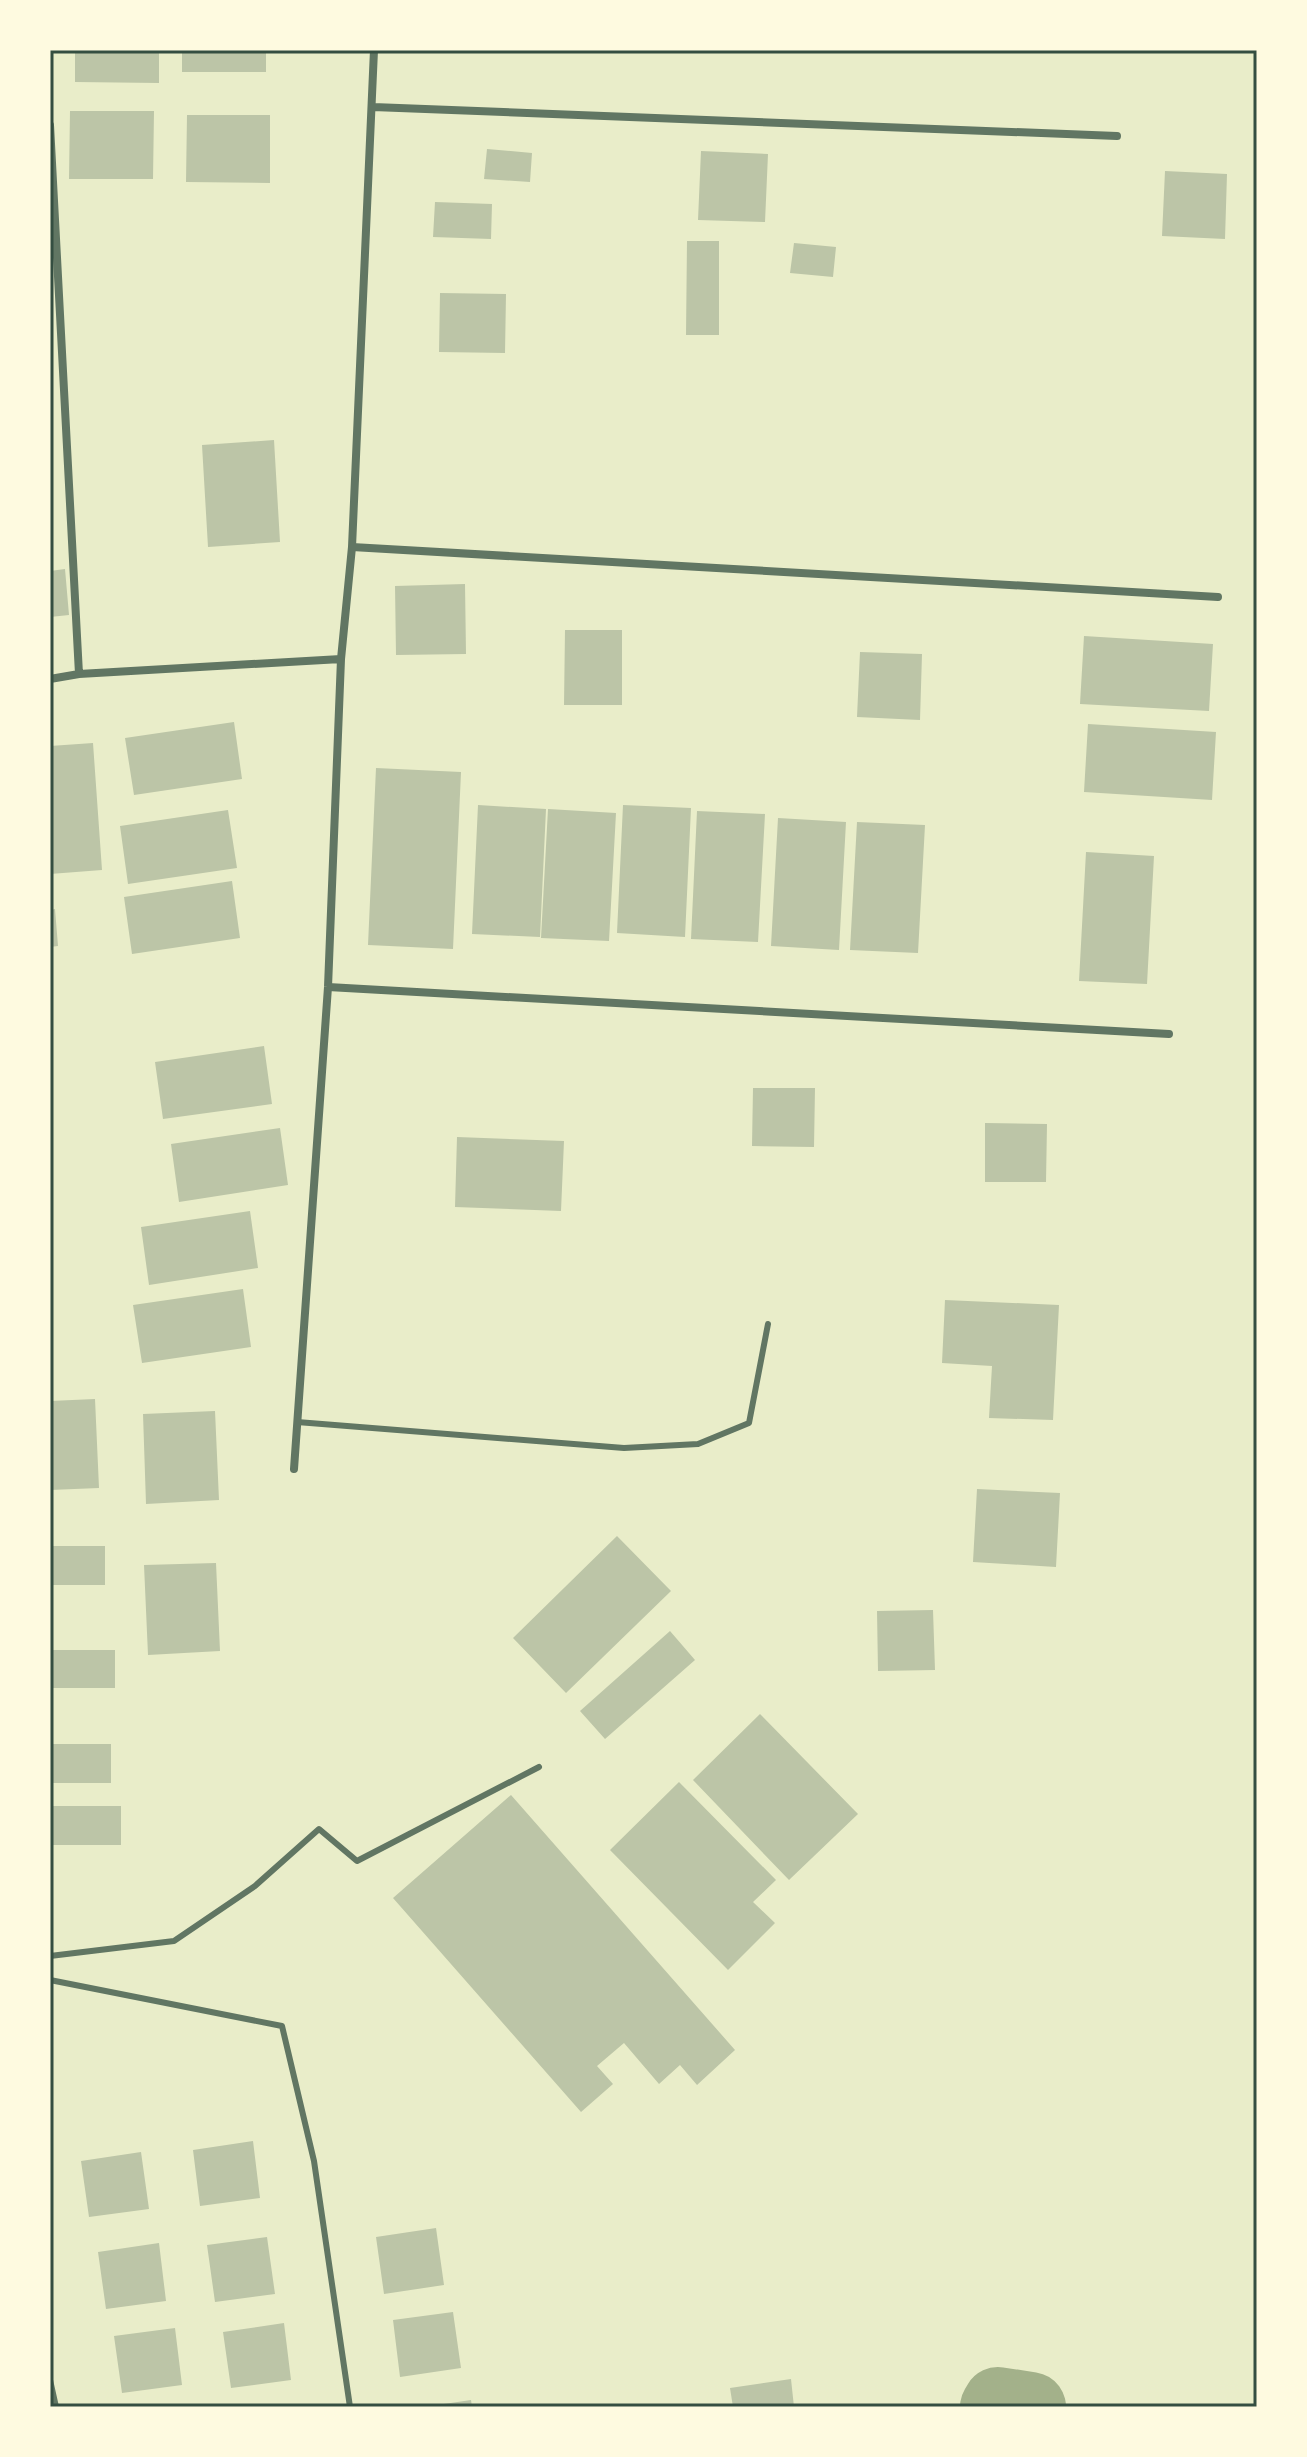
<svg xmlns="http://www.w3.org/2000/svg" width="1307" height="2457" font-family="'DM Sans',sans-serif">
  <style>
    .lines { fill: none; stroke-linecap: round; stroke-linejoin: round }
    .river { stroke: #a3b18a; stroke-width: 70 }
    .building { fill: #bcc5a7 }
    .service { stroke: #617663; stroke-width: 6 }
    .minor { stroke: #617663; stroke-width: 8 }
    .neatline { fill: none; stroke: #344e41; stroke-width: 3 }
  </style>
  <rect width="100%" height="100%" fill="#e9edc9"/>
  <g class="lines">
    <path class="river" d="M995,2407L998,2402L1031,2407"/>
  </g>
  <path class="building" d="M75,50H159V83L75,82Z
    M182,50H266V72H182Z
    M70,111H154L153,179H69Z
    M187,115H270V183L186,182Z
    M487,149L532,153L530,182L484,179Z
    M701,151L768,154L765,222L698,220Z
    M1165,171L1227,174L1225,239L1162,236Z
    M435,202L492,204L491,239L433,237Z
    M687,241H719V335H686Z
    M794,243L836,247L833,277L790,273Z
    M440,293L506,294L505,353L439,352Z
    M274,440L280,542L208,547L202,445Z
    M65,569L69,615L50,617V571Z
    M465,584L466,654L396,655L395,586Z
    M565,630H622V705H564Z
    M1084,636L1213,644L1209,711L1080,704Z
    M860,652L922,654L920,720L857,717Z
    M234,722L242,779L134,795L125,738Z
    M1088,724L1216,732L1212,800L1084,792Z
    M93,743L102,870L50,874V746Z
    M376,768L461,772L453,949L368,945Z
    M478,805L546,809L540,937L472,934Z
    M623,805L691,808L685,937L617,933Z
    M548,809L616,813L609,941L541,938Z
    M228,810L237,868L128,884L120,826Z
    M697,811L765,814L758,942L691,939Z
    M778,818L846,822L839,950L771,946Z
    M857,822L925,825L918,953L850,950Z
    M1086,852L1154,856L1147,984L1079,981Z
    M232,881L240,938L132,954L124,897Z
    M55,909L58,946L50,947V910Z
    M264,1046L272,1104L163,1119L155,1062Z
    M753,1088H815L814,1147L752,1146Z
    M985,1123L1047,1124L1046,1182H985Z
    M280,1128L288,1185L179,1202L171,1144Z
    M457,1137L564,1141L561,1211L455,1207Z
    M250,1211L258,1268L149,1285L141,1227Z
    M243,1289L251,1347L142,1363L133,1305Z
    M945,1300L1059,1305L1053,1420L989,1418L992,1366L942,1363Z
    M95,1399L99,1488L50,1490V1401Z
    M215,1411L219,1500L146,1504L143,1414Z
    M977,1489L1060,1493L1056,1567L973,1562Z
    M617,1536L671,1591L566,1693L513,1638Z
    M50,1546H105V1585H50Z
    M216,1563L220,1651L148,1655L144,1565Z
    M933,1610L935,1670L878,1671L877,1611Z
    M670,1631L695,1660L605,1739L580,1711Z
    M50,1650H115V1688H50Z
    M760,1714L858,1814L789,1880L693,1780Z
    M50,1744H111V1783H50Z
    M679,1782L776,1880L753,1902L775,1923L728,1970L610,1850Z
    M511,1795L735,2050L697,2085L680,2065L659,2084L624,2043L597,2066L613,2084L581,2112L393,1898Z
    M52,1806H121V1845H53Z
    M253,2141L260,2198L200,2206L193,2150Z
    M141,2152L149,2209L89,2217L81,2161Z
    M436,2228L444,2285L384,2294L376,2237Z
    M267,2237L275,2294L215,2302L207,2245Z
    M159,2243L166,2301L106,2309L98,2252Z
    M453,2312L461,2368L400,2377L393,2320Z
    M284,2323L291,2380L231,2388L223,2332Z
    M175,2328L182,2385L122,2393L114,2336Z
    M791,2379L794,2407H733L730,2388Z
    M471,2400L472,2407H437V2405Z"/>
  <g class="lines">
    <path class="service" d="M297,1422L624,1448L698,1444L749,1423L768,1324
      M50,1956L174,1941L255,1886L319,1829L357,1861L539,1767
      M50,1980L282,2026L314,2161L350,2407
      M50,2380L56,2407"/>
    <path class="minor" d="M373,107L1117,136
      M50,125L79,674
      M352,547L1218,597
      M50,679L79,674L341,659
      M328,987L1169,1034
      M294,1469L328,987L341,659L352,547L374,50"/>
  </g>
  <rect width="1307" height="2457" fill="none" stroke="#fefae0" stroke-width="104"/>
  <rect x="52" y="52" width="1203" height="2353" class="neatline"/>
</svg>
